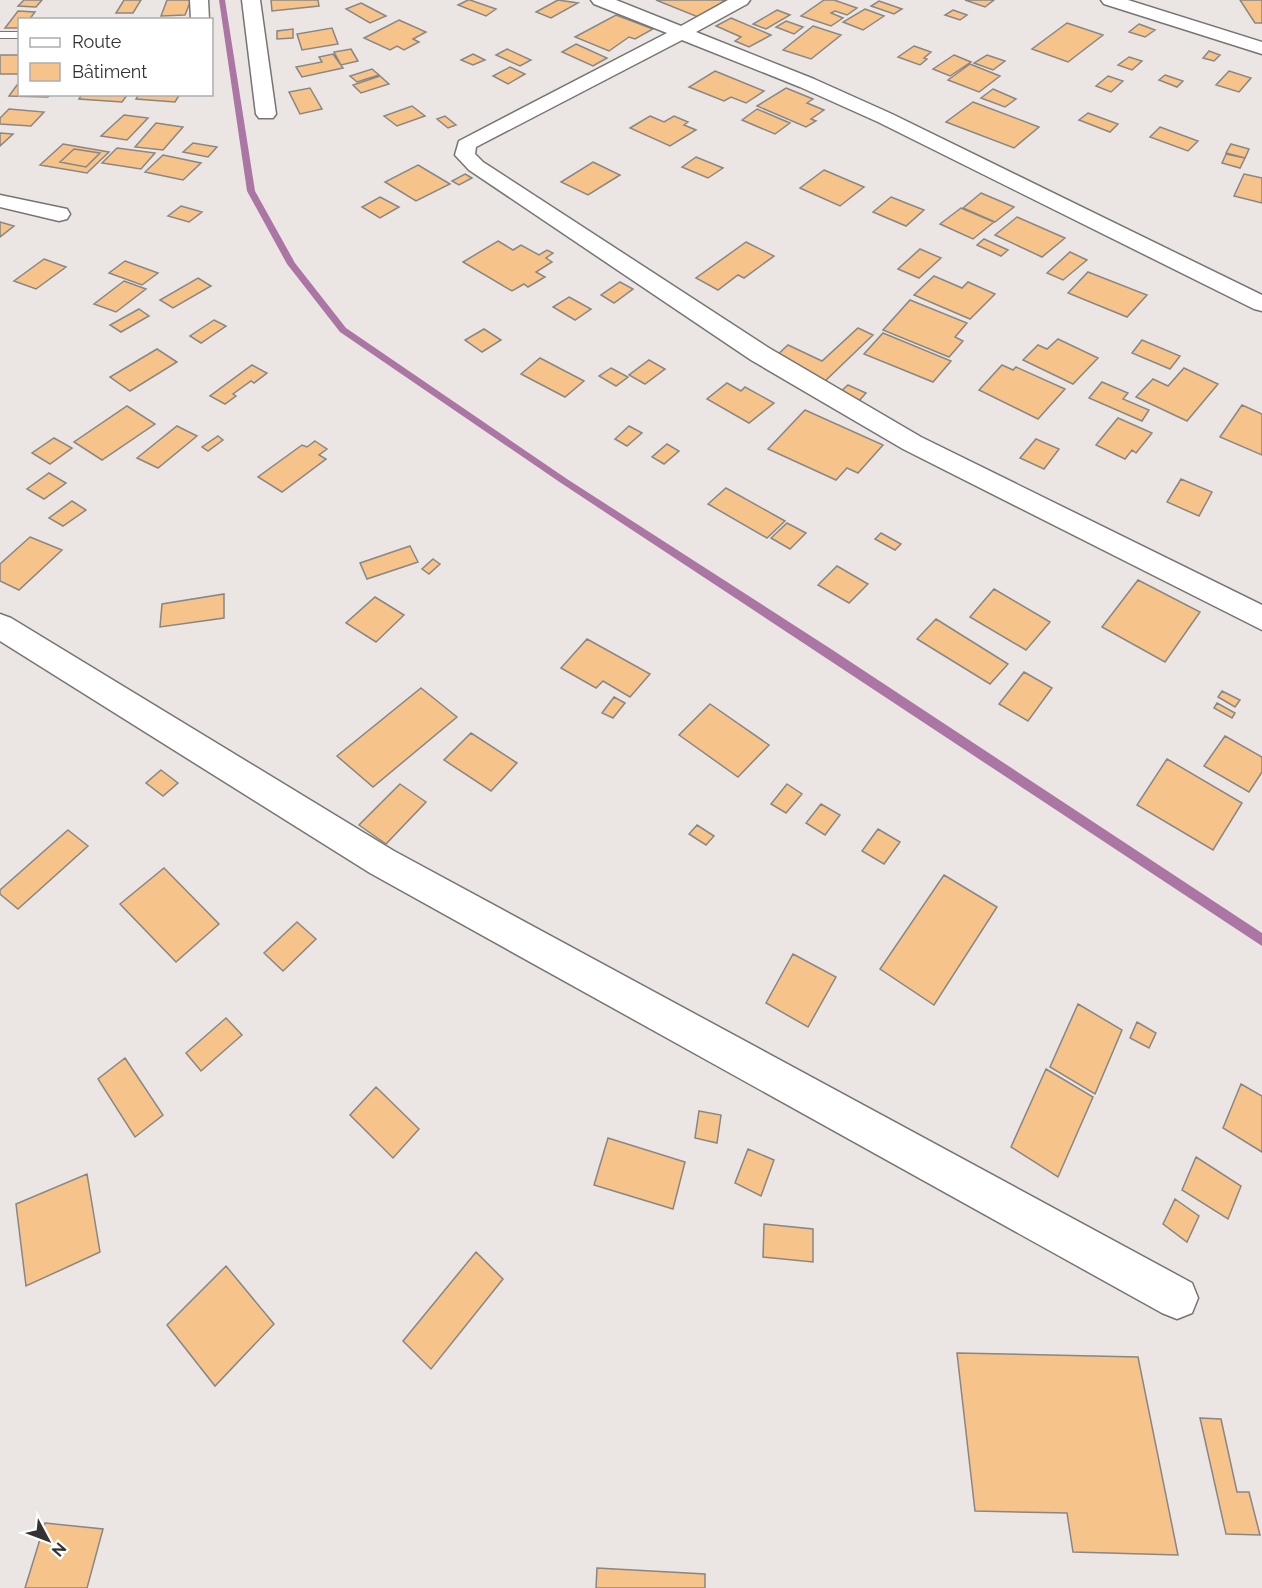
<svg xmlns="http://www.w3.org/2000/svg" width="1262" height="1588" font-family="Raleway,sans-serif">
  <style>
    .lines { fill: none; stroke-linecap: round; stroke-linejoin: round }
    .stream { fill: #ac76a4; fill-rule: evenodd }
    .building { fill: #f6c38b; stroke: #898683; stroke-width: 1.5 }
    .lane-casing { stroke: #787473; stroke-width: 2 }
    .street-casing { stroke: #787473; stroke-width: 3 }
    .lane { fill: #fff; fill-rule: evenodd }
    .street { fill: #fff; fill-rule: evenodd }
  </style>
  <rect width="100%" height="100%" fill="#ebe6e4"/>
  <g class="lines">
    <path class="stream" d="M219,0H225L255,191L295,263L346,328L567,479L831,649L1262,933V946L561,483L340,332L287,264L247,191Z"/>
  </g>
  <path class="building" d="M24,0H42L36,7L18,6Z
    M124,0H141L133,13H116Z
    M167,0H191L185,15L161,16Z
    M271,0H318L319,6L272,11Z
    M468,0H470L496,9L486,16L458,5Z
    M558,0L578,3L551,18L536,12Z
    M656,0H722L725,1L698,17Z
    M824,0H834L857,8L847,15L835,11L831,13L843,18L831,26L801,16Z
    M965,0H994L985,7Z
    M1240,0H1262V23H1255Z
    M879,1L902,9L894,14L871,6Z
    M361,3L386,16L370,23L346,9Z
    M865,9L884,16L863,30L843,22Z
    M777,10L790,15L766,29L753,24Z
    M953,10L967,15L960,20L945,15Z
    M18,11L35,12L29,20H20V28H5Z
    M616,15L653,29L635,39L629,37L609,51L575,37Z
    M731,18L771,35L749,47L735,41L741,37L716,26Z
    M399,20L426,32L413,39L419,42L404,50L397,46L390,50L364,38Z
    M786,21L803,27L794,34L776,27Z
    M1067,23L1103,35L1068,62L1032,49Z
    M1139,24L1155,30L1145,37L1129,32Z
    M813,26L841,35L811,59L783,50Z
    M332,28L338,44L302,50L297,34Z
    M293,29V38L277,39V31Z
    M576,44L607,58L593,66L562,52Z
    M914,46L931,52L924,58L927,59L920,65L898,57Z
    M351,49L358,61L341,65L334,52Z
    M507,49L531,60L520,66L496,55Z
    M1209,51L1220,55L1214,61L1203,58Z
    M333,54L343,68L302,77L296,67L322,62L319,57Z
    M473,54L485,60L473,65L461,60Z
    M0,55H20V74H0Z
    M954,55L971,62L950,76L933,69Z
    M987,55L1005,61L993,70L974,63Z
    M1129,57L1142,61L1132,70L1118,65Z
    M970,64L1000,76L979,92L948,80Z
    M510,67L525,74L508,84L493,76Z
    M372,69L379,75L357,82L350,76Z
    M715,71L764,91L746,103L731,97L724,101L689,87Z
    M1229,71L1251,78L1239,92L1216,85Z
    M1165,75L1183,81L1177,87L1159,80Z
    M380,76L389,84L361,93L353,85Z
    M1108,76L1123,81L1111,92L1096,86Z
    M17,85H20V94H50L48,97L9,96Z
    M310,88L322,109L300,114L289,92Z
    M786,88L813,99L807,103L824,110L811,119L816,121L806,127L757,106Z
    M993,89L1016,99L1005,107L981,98Z
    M82,94H128L122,102L79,99Z
    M139,94H180L175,102L136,99Z
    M973,102L1039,127L1014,148L946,122Z
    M412,106L425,116L397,126L384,116Z
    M9,109L44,112L31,126L0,124V118Z
    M757,109L790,123L775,134L742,120Z
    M1088,113L1118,124L1110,132L1079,120Z
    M124,115L148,118L127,140L101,136Z
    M445,116L456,125L448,128L437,119Z
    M650,116L664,122L674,116L688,122L684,125L696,130L670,146L630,128Z
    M156,123L183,127L163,150L135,147Z
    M1160,127L1198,141L1188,151L1150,137Z
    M0,133L13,134L0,146Z
    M193,143L217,147L208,157L183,152Z
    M63,144L109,152L87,173L40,165Z
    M1231,144L1249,149L1245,158L1226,153Z
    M117,148L155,153L141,169L102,163Z
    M74,149L100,153L86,167L60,162Z
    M1226,154L1245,158L1240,168L1222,163Z
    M163,155L201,163L183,180L145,172Z
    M696,157L723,168L708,178L682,167Z
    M593,162L620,175L588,195L561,182Z
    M418,165L450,184L416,201L385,182Z
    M824,170L864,187L840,206L800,188Z
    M465,174L472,178L459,185L452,181Z
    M1244,174L1262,178V203L1234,196Z
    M981,193L1014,207L995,222L963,208Z
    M380,197L399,207L380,218L362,207Z
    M891,197L924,210L906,226L873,212Z
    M181,206L202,212L189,222L168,216Z
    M961,208L994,222L973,239L940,224Z
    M1017,217L1065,238L1042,257L995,235Z
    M0,222L14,226L0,237Z
    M984,239L1008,250L1001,256L977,245Z
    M498,241L513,250L521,245L539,255L547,250L553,253L546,258L552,262L536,272L545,277L528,287L524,284L512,291L463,262Z
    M746,242L774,256L744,278L738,275L718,290L696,278Z
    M920,249L941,258L919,278L898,269Z
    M1070,252L1087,260L1063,280L1047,273Z
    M44,259L66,267L36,289L14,281Z
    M125,261L158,273L142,285L109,273Z
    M1088,272L1147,295L1127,317L1068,293Z
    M934,276L962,288L968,282L995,294L970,319L914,295Z
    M198,278L211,286L173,308L160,300Z
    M124,281L146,289L116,312L94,304Z
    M620,282L633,289L614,303L601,295Z
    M569,297L591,309L575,320L553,307Z
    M910,300L967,323L955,337L963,341L949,357L883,330Z
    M139,309L149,316L121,332L110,325Z
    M214,320L226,326L201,343L190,336Z
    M858,328L873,335L825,381L774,358L788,345L822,361Z
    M484,329L501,340L482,352L465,340Z
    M883,333L951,361L933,382L864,354Z
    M1058,339L1098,358L1073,384L1023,360L1038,345L1047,349Z
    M1142,340L1180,356L1170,369L1132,353Z
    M157,349L177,362L130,391L110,377Z
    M540,358L584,381L565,397L521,374Z
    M649,360L665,369L645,384L629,375Z
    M252,365L267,373L254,383L251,381L233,394L236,396L225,404L210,396Z
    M1002,365L1013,370L1016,367L1065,389L1038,419L979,390Z
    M611,368L628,377L616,386L599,376Z
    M1184,368L1218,384L1187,421L1136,397L1153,379L1168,386Z
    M1102,382L1128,393L1123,399L1149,410L1142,421L1089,398Z
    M727,383L741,391L745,387L774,403L749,423L707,399Z
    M848,385L866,393L857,403L838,394Z
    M1242,405L1262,414V455L1220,437Z
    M127,406L155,424L102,460L74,442Z
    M805,410L883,445L858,473L847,468L836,480L768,449Z
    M1118,418L1152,433L1136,453L1132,450L1125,459L1096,445Z
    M177,426L197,436L158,468L137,458Z
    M629,426L642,433L627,446L615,439Z
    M218,436L223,440L208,451L202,447Z
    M54,438L72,448L50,464L32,453Z
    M1036,439L1059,449L1044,469L1020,458Z
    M315,441L327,449L319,455L326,459L282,492L258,477L302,445L307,447Z
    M667,444L679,451L664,464L652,457Z
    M49,473L66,483L44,499L27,489Z
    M1181,479L1212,492L1199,516L1167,502Z
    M726,488L785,521L767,538L708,504Z
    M72,501L86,510L63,526L49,518Z
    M787,523L806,533L790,549L771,538Z
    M881,533L901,544L895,550L875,539Z
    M30,537L62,550L19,590L0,581V564Z
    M410,546L418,562L367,579L360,563Z
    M433,559L440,564L429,574L422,569Z
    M837,566L868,584L849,603L818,585Z
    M1138,580L1200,612L1165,662L1102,627Z
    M994,589L1050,622L1026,650L970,617Z
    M224,594V618L160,627L162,604Z
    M375,597L404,615L376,642L346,623Z
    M936,619L1008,664L990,684L917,639Z
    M587,639L650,674L630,697L603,681L596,688L561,668Z
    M1024,672L1052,688L1028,721L999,704Z
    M421,688L457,717L373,787L337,756Z
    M1222,691L1240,700L1235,707L1218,697Z
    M614,697L625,703L613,718L602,713Z
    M1217,703L1235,713L1232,718L1214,708Z
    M710,704L769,745L738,777L679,735Z
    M471,733L517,763L491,791L444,760Z
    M1225,736L1262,757V772L1249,792L1204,766Z
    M1167,759L1242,803L1213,850L1137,805Z
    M161,770L178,783L163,796L146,783Z
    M400,784L426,802L386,844L359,825Z
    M787,784L802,794L786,813L771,804Z
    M821,804L840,815L825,835L806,823Z
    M697,825L714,836L706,845L689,834Z
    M878,829L900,842L884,864L862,851Z
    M68,830L88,846L18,909L0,894V890Z
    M164,868L219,924L176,962L120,904Z
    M944,875L997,907L934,1005L880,969Z
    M297,922L316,939L283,971L264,953Z
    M793,954L836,977L808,1027L766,1003Z
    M1078,1004L1122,1030L1095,1094L1050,1067Z
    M226,1018L242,1035L201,1071L186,1053Z
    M1137,1022L1156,1033L1149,1048L1130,1038Z
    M125,1058L163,1115L135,1137L98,1079Z
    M1046,1069L1093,1097L1058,1177L1011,1147Z
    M1241,1084L1262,1096V1152L1223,1128Z
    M376,1087L419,1129L393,1158L350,1115Z
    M699,1111L721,1115L717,1143L695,1138Z
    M608,1138L685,1162L673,1209L594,1185Z
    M748,1149L774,1160L761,1196L735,1183Z
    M1196,1157L1241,1186L1228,1219L1182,1190Z
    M87,1174L100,1252L26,1286L16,1204Z
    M1175,1199L1199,1216L1187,1242L1163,1224Z
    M764,1224L813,1229V1262L763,1257Z
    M476,1252L503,1279L431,1369L403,1341Z
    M226,1266L274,1324L215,1386L167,1325Z
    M957,1353L1138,1357L1178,1555L1073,1552L1067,1513L975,1511Z
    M1200,1418L1221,1419L1237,1492H1249L1260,1535L1226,1534Z
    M45,1523L103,1529L87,1588H25Z
    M597,1568L705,1574V1588H596Z"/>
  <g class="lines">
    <defs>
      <path id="lane" d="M0,32H20V38H0Z"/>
      <path id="street" d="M190,0H208L209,20H191Z
        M242,0H260L276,114L273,118H259L256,114Z
        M591,0H616L681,26L728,0H750L747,4L696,32L814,79L892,114L1262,295V311L1254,309L878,122L800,87L682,40L476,147L475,154L483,162L769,348L921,437L1262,605V630L903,449L751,360L469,170L455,155L459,141L667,33L594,4Z
        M1101,0H1128L1262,42V54L1104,4Z
        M0,195L67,209L70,214L67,219L59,221L0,207Z
        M0,614L11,618L394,851L1192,1283L1198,1298L1192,1313L1177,1319L1162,1313L370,873L0,641Z"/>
    </defs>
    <use href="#lane" class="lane-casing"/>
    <use href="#street" class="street-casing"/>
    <use href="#lane" class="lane"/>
    <use href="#street" class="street"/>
  </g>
  <rect x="18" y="18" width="195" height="78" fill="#ffffff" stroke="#aeadad" stroke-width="1.5"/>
  <rect x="30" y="38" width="30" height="9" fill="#ffffff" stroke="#aeadad" stroke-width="1.5"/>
  <text x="72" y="48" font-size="18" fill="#343232">Route</text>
  <rect x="30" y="63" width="30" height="18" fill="#f6c38b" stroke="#aeadad" stroke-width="1.5"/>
  <text x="72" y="78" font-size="18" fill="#343232">Bâtiment</text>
  <g transform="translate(48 1540) rotate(131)" stroke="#ffffff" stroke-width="4.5" paint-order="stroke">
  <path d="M0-4.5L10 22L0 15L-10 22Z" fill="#343232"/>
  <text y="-9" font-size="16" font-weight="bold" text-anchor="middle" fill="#343232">N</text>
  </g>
</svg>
